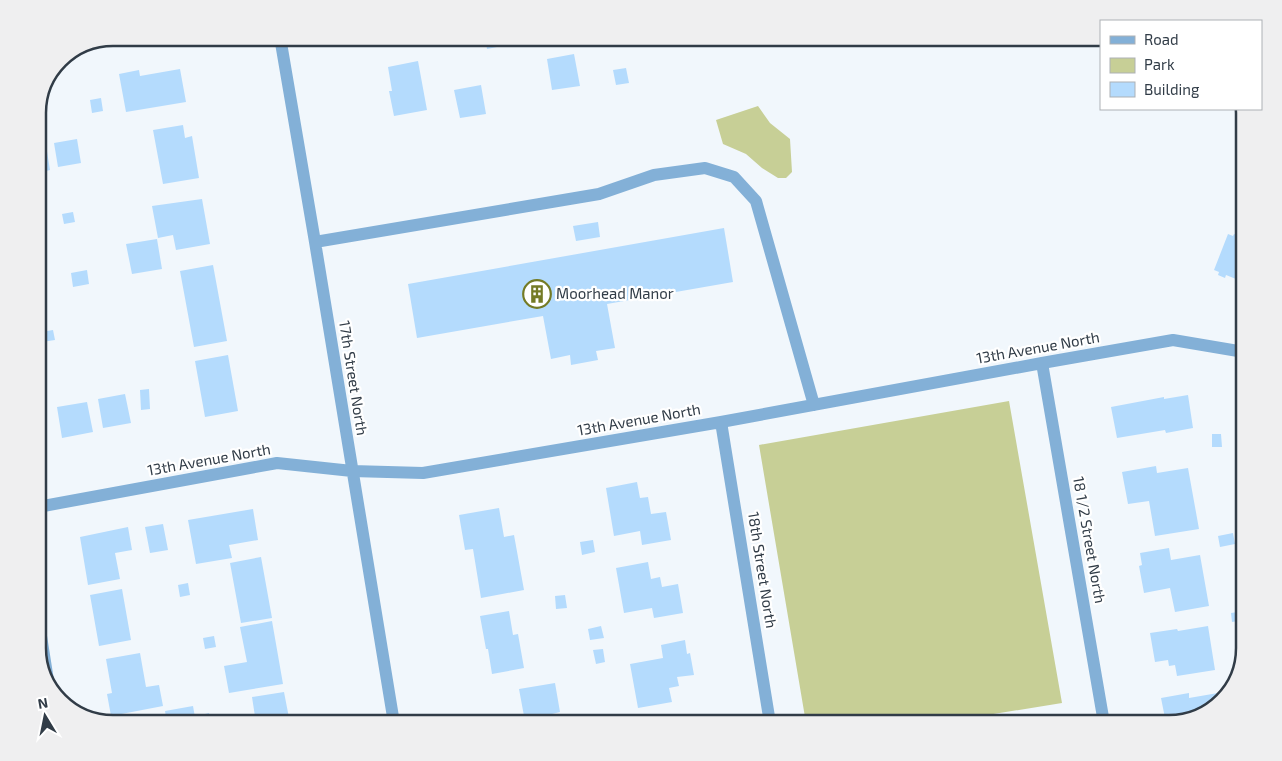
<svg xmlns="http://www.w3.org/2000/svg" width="1282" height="761" font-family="'Exo 2',sans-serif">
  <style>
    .green { fill: #c7cf96 }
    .building { fill: #b4dbfd }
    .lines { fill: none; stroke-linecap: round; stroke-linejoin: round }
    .minor { stroke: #83b0d7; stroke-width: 12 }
    .labels { text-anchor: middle; stroke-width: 4.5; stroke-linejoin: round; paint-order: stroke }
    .poi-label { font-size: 15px; fill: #313c47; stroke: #fff; text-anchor: start }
    .street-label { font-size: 15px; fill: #313c47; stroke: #fff }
    .rim { fill: none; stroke: #313c47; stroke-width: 2.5 }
  </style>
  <rect width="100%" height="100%" fill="#f1f7fc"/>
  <path class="green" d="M758,106L770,123L790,139L792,172L786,178H778L762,168L746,154L723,144L716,120Z
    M1009,401L1062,703L938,723H806L759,445Z"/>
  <path class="building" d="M485,37H506L507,45L487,49Z
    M574,54L580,86L552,90L547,59Z
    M418,61L427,110L394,116L389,91H392L388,67Z
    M626,68L629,83L616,85L613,70Z
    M180,69L186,102L126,112L119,74L139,70L140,76Z
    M481,85L486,114L460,118L454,90Z
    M101,98L103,111L92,113L90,100Z
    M183,125L185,138L192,136L199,178L163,184L153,130Z
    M45,139L50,170L38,173V141Z
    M77,139L81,163L58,167L54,143Z
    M202,199L210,244L176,250L173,235L158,238L152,206Z
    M73,212L75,222L64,224L62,214Z
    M598,222L600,237L576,241L573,226Z
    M724,228L733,282L607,304L615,348L596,351L598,360L571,365L570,355L551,359L543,316L417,338L408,284Z
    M1228,234L1233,236L1234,234L1242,237L1241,239L1244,240V285L1240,283L1241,281L1226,275L1225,278L1218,275L1219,272L1214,270Z
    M157,239L162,269L132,274L126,244Z
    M213,265L227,341L194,347L180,271Z
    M87,270L89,284L73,287L71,273Z
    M53,330L55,340L42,342L41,332Z
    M228,355L238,411L205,417L195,361Z
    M149,389L150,409L141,410L140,390Z
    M125,394L131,423L103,428L98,399Z
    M1188,395L1193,428L1166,433L1165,430L1117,438L1111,407L1164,397V399Z
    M87,402L93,432L62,438L57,407Z
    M1212,434H1221L1222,447H1212Z
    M1156,466L1157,473L1188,468L1199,529L1155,536L1149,501L1128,504L1122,472Z
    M637,482L640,498L648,497L651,514L666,512L671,540L642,545L640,531L614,536L606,488Z
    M499,508L504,537L514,535L524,590L481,598L473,549L465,550L459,515Z
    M253,509L258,540L229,545L232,558L196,564L188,520Z
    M163,524L168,550L150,553L145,527Z
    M128,527L132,550L115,553L120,579L88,585L80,537Z
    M1233,533L1235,544L1220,547L1218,536Z
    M593,540L595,552L582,555L580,542Z
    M1169,548L1171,560L1200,555L1209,606L1175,612L1170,588L1144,593L1139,566L1142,565L1140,553Z
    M261,557L272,618L241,623L230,563Z
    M648,562L651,579L660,577L662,587L678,584L683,613L654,618L652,608L624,613L616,568Z
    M188,583L190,595L180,597L178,585Z
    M122,589L131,640L99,646L90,595Z
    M565,595L567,608L556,609L555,596Z
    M509,611L513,635L518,634L524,668L492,674L488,649H486L480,616Z
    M1244,611V620L1232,622L1231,613Z
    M272,621L283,684L229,693L224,666L247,662L240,627Z
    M601,626L604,638L590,640L588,629Z
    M1208,626L1215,670L1177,676L1175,665L1169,666L1168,660L1155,662L1150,633L1177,629L1178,631Z
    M214,636L216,647L205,649L203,638Z
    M685,640L687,654L690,653L694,675L677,677L679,686L669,688L672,702L638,708L630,664L663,658L661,645Z
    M603,649L605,662L596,664L593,650Z
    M140,653L146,687L159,685L163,706L111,716L107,694L112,693L106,659Z
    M555,683L560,712L548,715L549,723H497V720L524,716L519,689Z
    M284,692L290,723H256L252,697Z
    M1189,693V698L1218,693L1219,701L1206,714L1166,723L1161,698Z
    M193,706L196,723H167L165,711Z
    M209,713L211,723H202L201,715Z
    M145,718L146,723H120Z"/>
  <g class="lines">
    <path class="minor" d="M280,37L315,242L394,723
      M315,242L599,194L654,175L705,168L734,177L756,201L814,405
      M1042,363L1104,723
      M721,422L770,723
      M38,507L277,463L352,471L423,473L721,422L1042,363L1173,340L1244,352
      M38,617L49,687"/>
  </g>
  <defs>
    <symbol id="building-ring" viewBox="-11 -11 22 22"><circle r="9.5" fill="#fff" stroke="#747b26" stroke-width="1.5"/><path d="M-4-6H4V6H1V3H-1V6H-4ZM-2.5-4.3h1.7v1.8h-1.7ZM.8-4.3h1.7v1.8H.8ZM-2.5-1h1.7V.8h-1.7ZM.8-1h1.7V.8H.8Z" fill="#747b26"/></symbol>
  </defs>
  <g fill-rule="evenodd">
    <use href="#building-ring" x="521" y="278" width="32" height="32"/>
  </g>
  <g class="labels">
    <g class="poi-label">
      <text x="556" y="299">Moorhead Manor</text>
    </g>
    <g class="street-label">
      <text transform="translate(1038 348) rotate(-10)" y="5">13th Avenue North</text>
      <text transform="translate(353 378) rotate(81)" y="5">17th Street North</text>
      <text transform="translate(639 420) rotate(-10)" y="5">13th Avenue North</text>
      <text transform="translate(209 460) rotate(-10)" y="5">13th Avenue North</text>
      <text transform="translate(1089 540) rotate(80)" y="5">18 1/2 Street North</text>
      <text transform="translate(762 570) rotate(81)" y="5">18th Street North</text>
    </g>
  </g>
  <path d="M0 0H1282V761H0ZM113 46H1169A67 67 0 0 1 1236 113V648A67 67 0 0 1 1169 715H113A67 67 0 0 1 46 648V113A67 67 0 0 1 113 46Z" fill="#efeff0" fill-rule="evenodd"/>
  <path class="rim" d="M113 46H1169A67 67 0 0 1 1236 113V648A67 67 0 0 1 1169 715H113A67 67 0 0 1 46 648V113A67 67 0 0 1 113 46Z"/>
  <rect x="1100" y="20" width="162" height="90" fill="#ffffff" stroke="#adb1b5"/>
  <rect x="1110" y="36" width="25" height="8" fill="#83b0d7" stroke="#adb1b5"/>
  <text x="1144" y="45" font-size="15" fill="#313c47">Road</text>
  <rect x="1110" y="58" width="25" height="15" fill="#c7cf96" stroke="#adb1b5"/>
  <text x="1144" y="70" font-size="15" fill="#313c47">Park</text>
  <rect x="1110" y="82" width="25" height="15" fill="#b4dbfd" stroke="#adb1b5"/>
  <text x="1144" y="95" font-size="15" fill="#313c47">Building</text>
  <g transform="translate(45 716) rotate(350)" stroke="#ffffff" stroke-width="4" paint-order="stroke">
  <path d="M0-4L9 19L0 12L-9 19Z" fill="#313c47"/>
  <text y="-8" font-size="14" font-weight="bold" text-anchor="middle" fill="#313c47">N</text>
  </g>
</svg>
